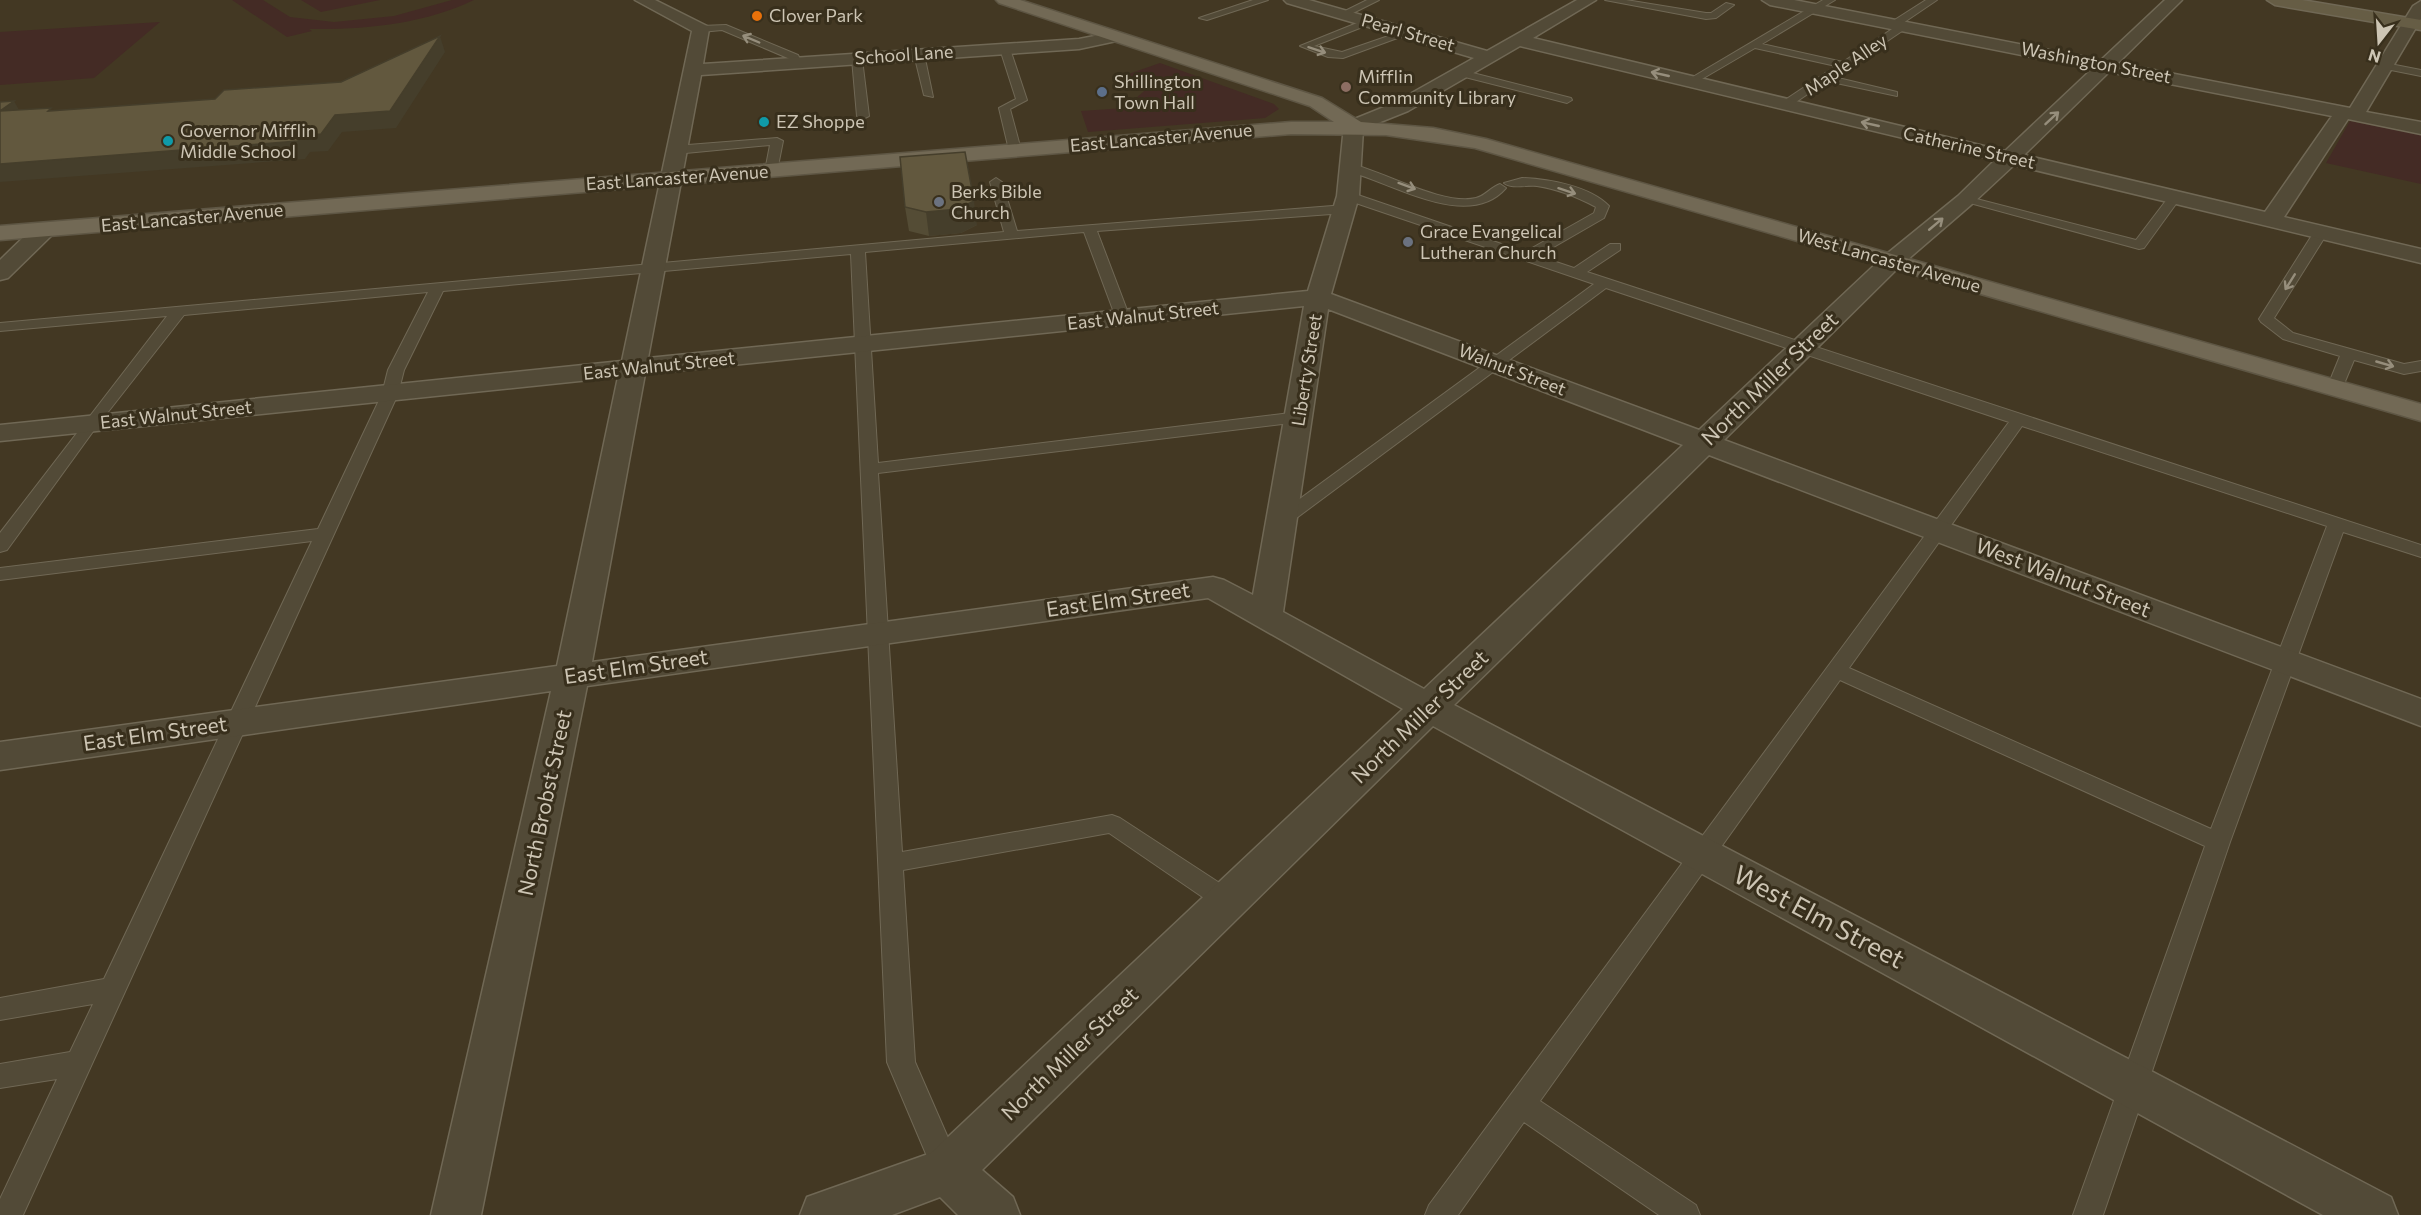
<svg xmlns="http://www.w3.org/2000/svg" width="2421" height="1215" font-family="Commissioner,sans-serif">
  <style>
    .green { fill: #442b25 }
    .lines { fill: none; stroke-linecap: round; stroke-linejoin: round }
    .lane-casing { stroke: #706855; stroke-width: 2 }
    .street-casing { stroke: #706855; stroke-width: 3 }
    .secondary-casing { stroke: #706855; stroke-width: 3 }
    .primary-casing { stroke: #5e5644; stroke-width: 3 }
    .lane { fill: #524a37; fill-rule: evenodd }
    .street { fill: #524a37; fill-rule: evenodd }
    .secondary { fill: #665d45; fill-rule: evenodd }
    .primary { fill: #726955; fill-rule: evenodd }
    .wall { fill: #544c35 }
    .shaded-wall { fill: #453e2b }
    .building { fill: #62583e; stroke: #453e2b; stroke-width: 1.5 }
    .oneway { stroke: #968e7c }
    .food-dot { fill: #e8710a; stroke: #382f1c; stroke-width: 2 }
    .education-dot { fill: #8d6e63; stroke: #382f1c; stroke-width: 2 }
    .service-dot { fill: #5c6f8a; stroke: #382f1c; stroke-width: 2 }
    .culture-dot { fill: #0f9aa8; stroke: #382f1c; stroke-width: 2 }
    .worship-dot { fill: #6b7280; stroke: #382f1c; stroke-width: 2 }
    .labels { text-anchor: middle; stroke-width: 6; stroke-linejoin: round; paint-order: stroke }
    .far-poi-label { font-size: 18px; fill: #cdc5b4; stroke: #382f1c; text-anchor: start }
    .far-street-label { font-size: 18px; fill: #cdc5b4; stroke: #382f1c }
    .street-label { font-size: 21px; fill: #cdc5b4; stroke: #382f1c }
    .near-street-label { font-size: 26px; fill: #cdc5b4; stroke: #382f1c }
  </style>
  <rect width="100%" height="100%" fill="#433823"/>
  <path class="green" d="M232,0H263L290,17L334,22L394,16L452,0H474C424,24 364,30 309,29L312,31L287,37Z
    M301,0H380L321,12Z
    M160,22L94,78L0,85V32Z
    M1160,63L1274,104L1279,109L1265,118L1088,132L1081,111L1125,108L1152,84L1114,79Z
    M2350,121L2421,135V184L2326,163Z"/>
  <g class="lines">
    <defs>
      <path id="lane" d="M1253,0H1268L1207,20L1199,18Z
        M1367,0H1379L1345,17L1337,15Z
        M1605,0H1626L1706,13H1711L1726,3L1734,5L1716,18L1706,19Z
        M1823,0H1835L1762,44L1843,62L1898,25H1893V21L1926,0H1937L1903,23H1908V27L1834,77L1897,92V96L1827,81L1790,106H1782V102L1836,66L1755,48L1695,83L1686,81Z
        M1367,19L1370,20V24L1314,46L1342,52L1403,31L1411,33L1343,58L1328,57L1300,46Z
        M726,25L798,55L802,63L793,65L790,59L722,30L701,32L696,29L701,26Z
        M1005,46L1010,49L1027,100L1010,109L1021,150L1015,154L1009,150L999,108L1016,99L1000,49Z
        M919,51L924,54L933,97L924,95L914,54Z
        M857,56L862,59L869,116L863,119L857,116L852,59Z
        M2385,63L2421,70V76L2381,68L2380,66Z
        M1461,70L1571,98L1572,100L1567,103L1457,75L1456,73Z
        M777,138L783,141L777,171L771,175L765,171L770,145L675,154L669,150L675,146Z
        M1351,164C1385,172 1443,206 1476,198C1485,196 1491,187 1500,184L1506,188C1468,232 1391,182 1347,171L1345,168Z
        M996,178L1002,182L1017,231L1345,205L1351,209L1345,213L1097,231L1130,318L1123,322L1116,318L1084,232L865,252L878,463L1299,412L1307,417L1299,422L878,473L902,852L1112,815L1120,818L1238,895L1241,902L1238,909L1229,912L1220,909L1109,833L903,870L915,1062L962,1170L957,1180L947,1184L937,1180L887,1062L851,254L443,291L404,370L398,394L23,1215H0V1199L57,1079L0,1088V1064L70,1052L93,1004L0,1020V998L104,979L312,541L0,580V568L318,529L382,394L388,370L428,292L184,315L97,426L7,550L0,552V533L167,316L0,331V323L1004,232L990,182Z
        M1522,178C1548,179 1590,186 1609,206L1604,218L1538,256L1574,268L1610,244H1620V250L1587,272L2421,545V557L2343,532L2230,842L2103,1215H2073L2205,846L1840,680L1540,1101L1696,1205L1700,1215H1659L1524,1122L1458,1215H1425L1429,1205L2009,422L1606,288L1287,525H1275L1272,521L1275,517L1594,284L1344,199V193H1352L1525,252L1594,213L1596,207C1577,197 1558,189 1537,186C1526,185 1511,189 1504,183ZM2022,426L2327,526L2211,829L1849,668Z
        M2175,193L2181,197L2144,248L2139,249L1959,200L1965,196L2136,240L2171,194Z
        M2321,228L2328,232L2274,318L2293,333L2404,364L2421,361V371L2404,374L2354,360L2341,391H2329L2327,388L2340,356L2283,339L2261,322L2259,319L2314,232Z"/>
      <path id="street" d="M635,0H655L707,26L709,29L703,64L1079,39L1115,32L1123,37L1121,40L1079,49L701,75L648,358L1308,291L1337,196L1344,126L1347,122L1394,103L1474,58L1287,3L1284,0H1309L1487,51L1577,0H1596L1533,38L2005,151L2092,69L1770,5L1762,0H1794L2101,60L2165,0H2182L2118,63L2350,108L2413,6L2421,1V19L2366,112L2421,122V134L2348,119L2284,217L2421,249V263L2014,165L1972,204L1899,267L1724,440L2421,699V726L1709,455L1454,705L2391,1197L2398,1215H2323L1433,726L982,1170L1013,1197L1020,1215H958L940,1197L892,1215H800L807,1197L931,1153L1403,709L1208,598L587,686L481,1215H431L551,691L0,770V742L557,666L618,377L0,441V425L622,361L692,31ZM1520,46L1995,160L1958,196L1883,257L1699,430L1331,294L1359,196L1363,129L1408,111ZM2109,72L2332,116L2265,212L2024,155ZM1304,306L1253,595L1224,580L1213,577L592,662L645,374ZM1328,309L1683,445L1424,689L1283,612Z
        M44,223L52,225L55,230L52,235L8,278L0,280V260L36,225Z"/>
      <path id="secondary" d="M2267,0H2302L2421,20V30L2275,5Z"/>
      <path id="primary" d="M996,0H1020L1322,98L1361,122L1433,128L1486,139L2421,404V421L1475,148L1386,135L1291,134L0,240V226L1291,122H1334L1310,106L999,3Z"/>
    </defs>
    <use href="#lane" class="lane-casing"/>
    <use href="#street" class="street-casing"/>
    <use href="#secondary" class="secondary-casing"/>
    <use href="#primary" class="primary-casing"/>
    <use href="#lane" class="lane"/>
    <use href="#street" class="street"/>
    <use href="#secondary" class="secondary"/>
    <use href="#primary" class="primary"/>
  </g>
  <path class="wall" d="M905,207L977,225L961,233L929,236L909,231Z"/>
  <path class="shaded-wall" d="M440,36L445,52L396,128L342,132L328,151L310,152L305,159L0,182V164L302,135L335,115Z
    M14,101L23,117L0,111Z
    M974,201L977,225L961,233L929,236L926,212Z"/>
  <path class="building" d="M440,36L390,111L335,115L321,134L302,135L298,141L0,164V111L51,108L48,111L215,99L224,90L341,82Z
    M14,101L0,111V102Z
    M965,152L974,201L958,209L926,212L905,207L900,157Z"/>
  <defs><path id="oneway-shaft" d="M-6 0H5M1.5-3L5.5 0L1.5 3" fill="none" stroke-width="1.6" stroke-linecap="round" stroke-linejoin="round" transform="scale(1.5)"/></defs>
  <g class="oneway">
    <use href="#oneway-shaft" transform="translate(751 39) rotate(-157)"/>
    <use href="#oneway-shaft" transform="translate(1317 50) rotate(18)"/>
    <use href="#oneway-shaft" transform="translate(1660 74) rotate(-167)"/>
    <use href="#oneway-shaft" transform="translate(2052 118) rotate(-43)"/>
    <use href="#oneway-shaft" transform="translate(1870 124) rotate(-167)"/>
    <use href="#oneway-shaft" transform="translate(1407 186) rotate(20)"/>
    <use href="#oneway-shaft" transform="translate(1567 191) rotate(18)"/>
    <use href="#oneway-shaft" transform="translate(1936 224) rotate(-40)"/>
    <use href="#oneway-shaft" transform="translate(2290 282) rotate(122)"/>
    <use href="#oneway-shaft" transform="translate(2385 364) rotate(16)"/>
  </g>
  <circle class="food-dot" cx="757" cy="16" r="6"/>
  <circle class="education-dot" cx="1346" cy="87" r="6"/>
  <circle class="service-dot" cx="1102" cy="92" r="6"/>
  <g class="culture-dot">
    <circle cx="764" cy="122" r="6"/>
    <circle cx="168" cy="141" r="6"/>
  </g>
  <g class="worship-dot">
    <circle cx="939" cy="202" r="6"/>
    <circle cx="1408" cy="242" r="6"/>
  </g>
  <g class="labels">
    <g class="far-poi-label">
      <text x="769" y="22">Clover Park</text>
      <text x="1358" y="83">Mifflin<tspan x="1358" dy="21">Community Library</tspan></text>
      <text x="1114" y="88">Shillington<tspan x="1114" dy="21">Town Hall</tspan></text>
      <text x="776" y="128">EZ Shoppe</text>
      <text x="180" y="137">Governor Mifflin<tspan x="180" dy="21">Middle School</tspan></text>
      <text x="951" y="198">Berks Bible<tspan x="951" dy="21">Church</tspan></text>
      <text x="1420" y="238">Grace Evangelical<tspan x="1420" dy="21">Lutheran Church</tspan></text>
    </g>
    <g class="far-street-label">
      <text transform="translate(1408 33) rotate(16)" y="6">Pearl Street</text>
      <text transform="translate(904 55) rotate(-4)" y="6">School Lane</text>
      <text transform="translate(2096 63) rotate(11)" y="6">Washington Street</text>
      <text transform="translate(1846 65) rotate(-34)" y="6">Maple Alley</text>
      <text transform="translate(1161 138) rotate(-5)" y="6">East Lancaster Avenue</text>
      <text transform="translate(1969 148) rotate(13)" y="6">Catherine Street</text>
      <text transform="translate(677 178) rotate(-4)" y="6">East Lancaster Avenue</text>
      <text transform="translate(192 218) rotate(-5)" y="6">East Lancaster Avenue</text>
      <text transform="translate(1889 261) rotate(16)" y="6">West Lancaster Avenue</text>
      <text transform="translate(1143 316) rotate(-6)" y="6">East Walnut Street</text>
      <text transform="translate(659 366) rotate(-6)" y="6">East Walnut Street</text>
      <text transform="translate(1307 370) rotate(-81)" y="6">Liberty Street</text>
      <text transform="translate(1512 370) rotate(21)" y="6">Walnut Street</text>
      <text transform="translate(176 415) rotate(-6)" y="6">East Walnut Street</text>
    </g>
    <g class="street-label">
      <text transform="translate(1770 379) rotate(-44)" y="7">North Miller Street</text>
      <text transform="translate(2063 578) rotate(21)" y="7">West Walnut Street</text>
      <text transform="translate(1118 600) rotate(-8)" y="7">East Elm Street</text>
      <text transform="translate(636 667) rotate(-8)" y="7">East Elm Street</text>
      <text transform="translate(1420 717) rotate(-44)" y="7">North Miller Street</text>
      <text transform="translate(155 734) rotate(-8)" y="7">East Elm Street</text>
      <text transform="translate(545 803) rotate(-78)" y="7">North Brobst Street</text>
      <text transform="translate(1070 1054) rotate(-44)" y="7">North Miller Street</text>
    </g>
    <g class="near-street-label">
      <text transform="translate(1819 917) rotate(28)" y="9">West Elm Street</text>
    </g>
  </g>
  <g transform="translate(2379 42) rotate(197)" stroke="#382f1c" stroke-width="4.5" paint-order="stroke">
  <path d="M0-4.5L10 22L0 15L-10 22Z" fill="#cdc5b4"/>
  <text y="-9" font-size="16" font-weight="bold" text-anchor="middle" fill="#cdc5b4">N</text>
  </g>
</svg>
